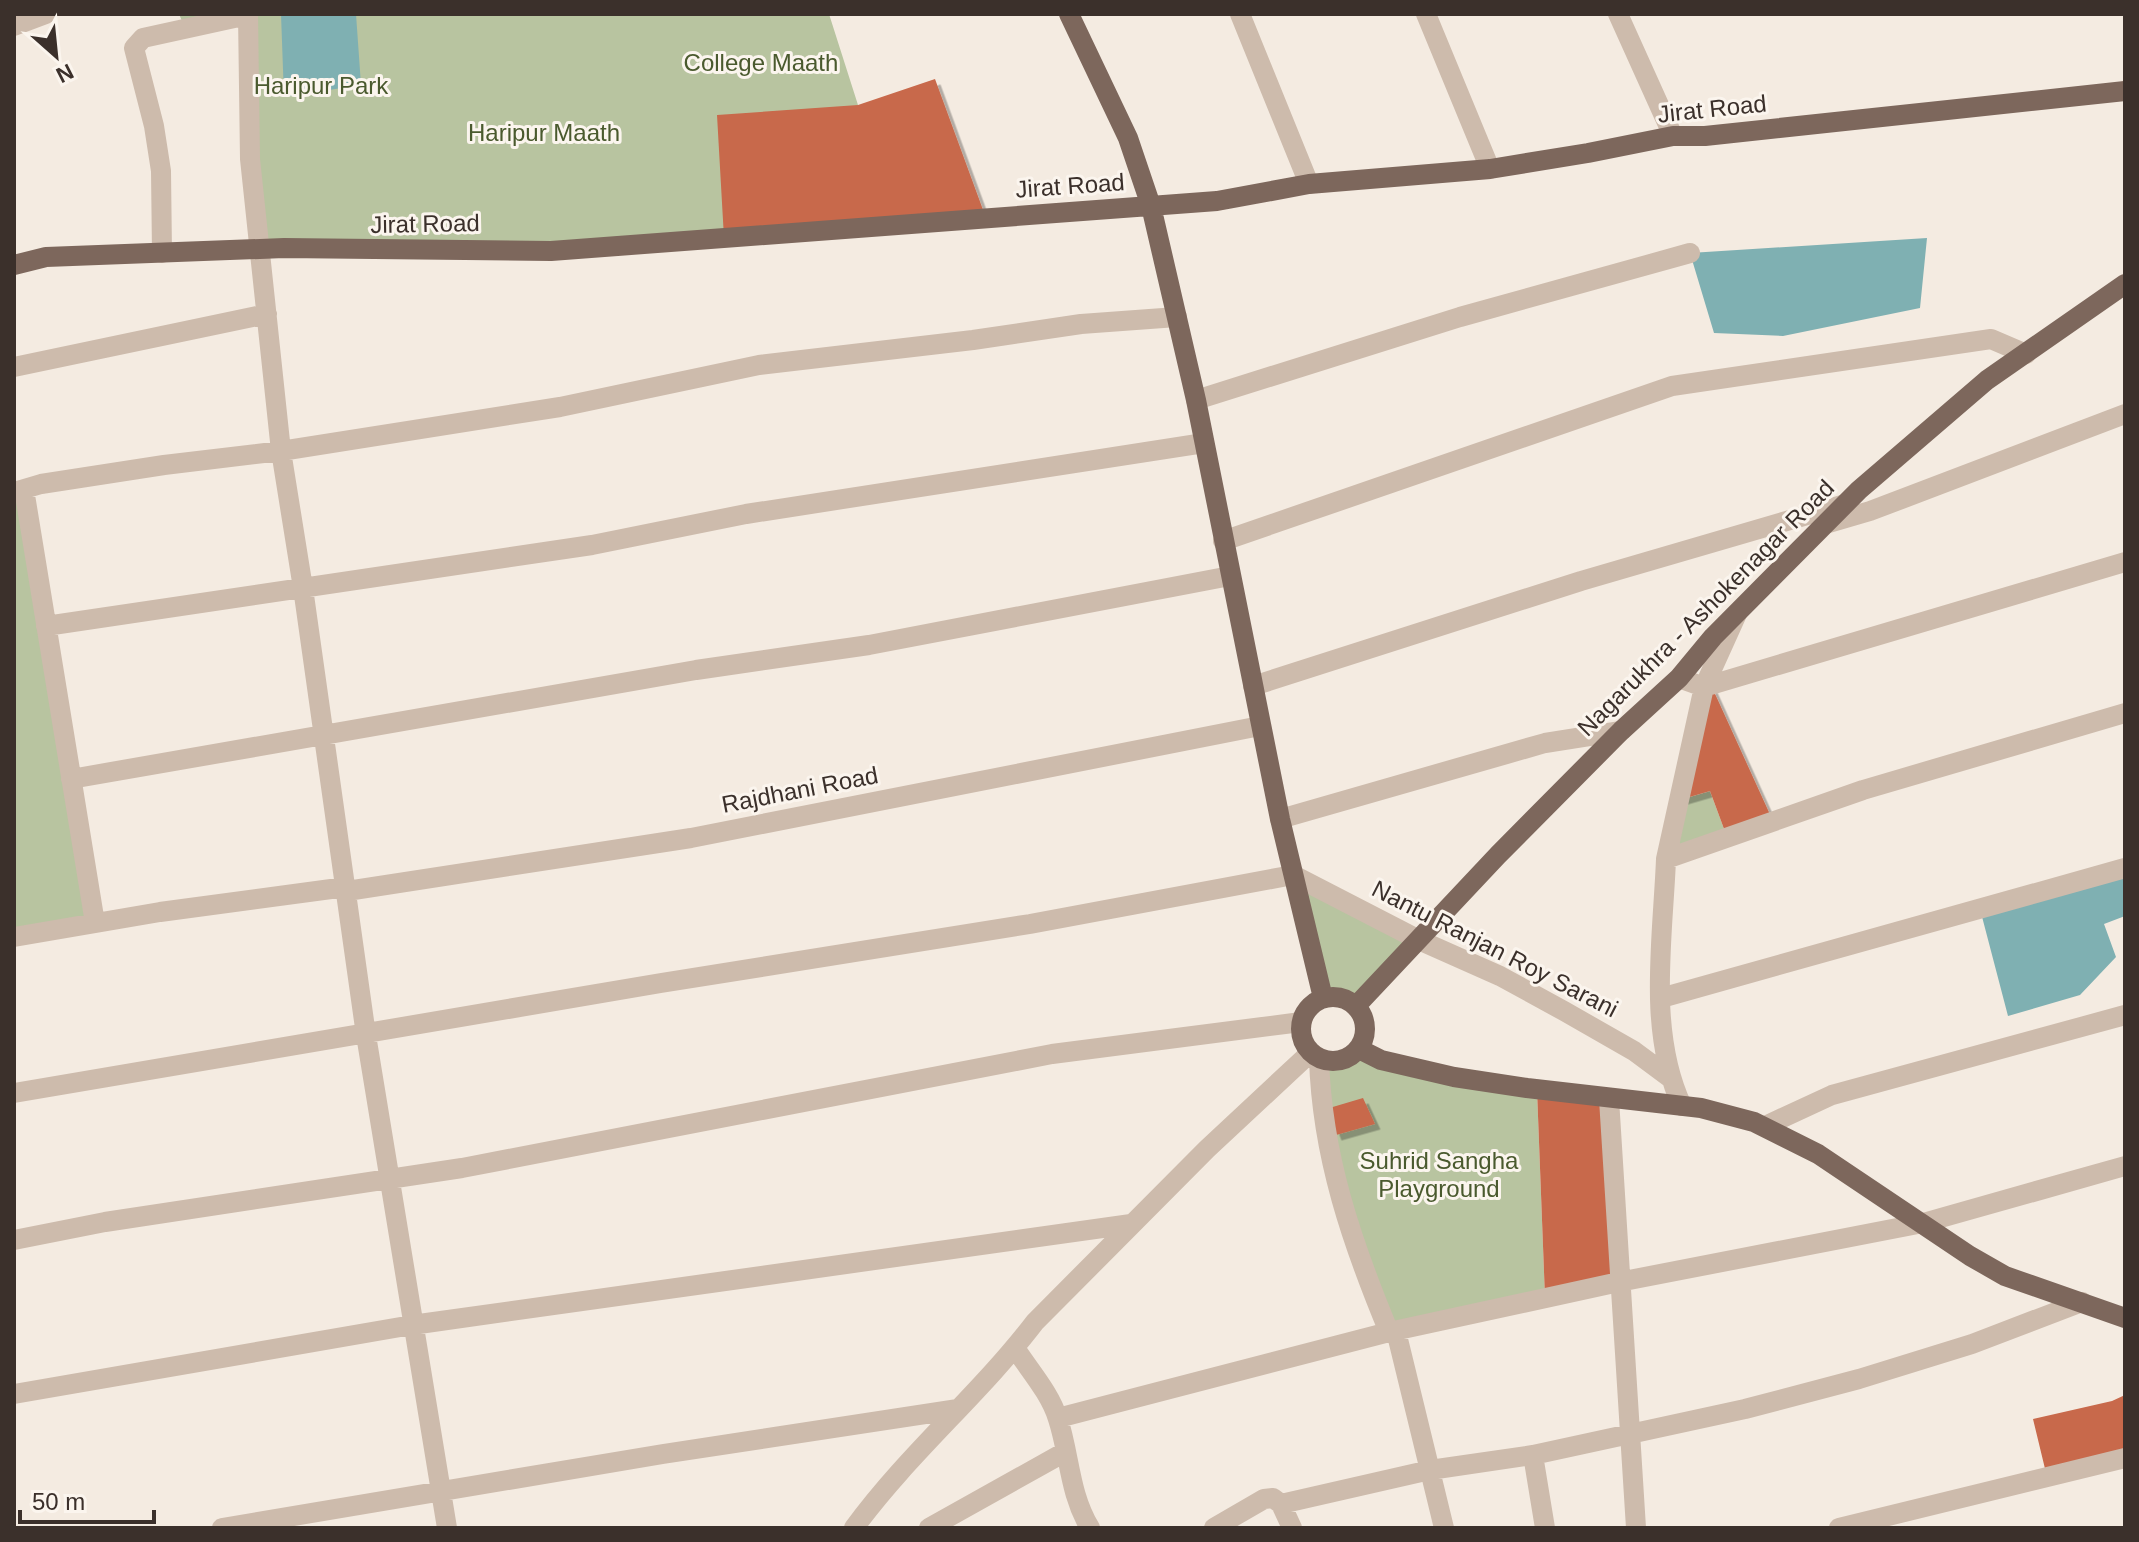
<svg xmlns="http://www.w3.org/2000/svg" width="2139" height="1542" font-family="Helvetica,sans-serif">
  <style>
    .green { fill: #b8c4a0 }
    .water { fill: #7fb0b2 }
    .building { fill: #c8694b; filter: url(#shadow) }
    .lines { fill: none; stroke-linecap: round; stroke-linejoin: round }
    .minor { stroke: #cdbbac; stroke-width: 20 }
    .major { stroke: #7d675c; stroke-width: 20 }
    .labels { text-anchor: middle; stroke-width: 6; stroke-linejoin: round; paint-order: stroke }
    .park-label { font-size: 24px; fill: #4a5a2e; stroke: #fbf5ee }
    .street-label { font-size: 24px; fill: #3b302b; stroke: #fbf5ee }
  </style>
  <defs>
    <filter id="shadow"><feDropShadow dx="5.5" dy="5.5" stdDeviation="0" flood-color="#0004"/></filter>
  </defs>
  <rect width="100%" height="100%" fill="#f4ebe1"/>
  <path class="green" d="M179,14H829L858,105L724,238L260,249L248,16L185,28Z
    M24,489L95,923L14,937V492Z
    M1710,791L1727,837L1666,859L1679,800Z
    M1293,876L1419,940L1356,1006L1323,998Z
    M1359,1049L1537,1090L1545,1298L1389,1332L1355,1250L1319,1059L1341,1061Z"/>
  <path class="water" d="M281,14H356L361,85L284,97Z
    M1927,238L1920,308L1783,336L1714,333L1690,253Z
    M2125,870V916L2104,924L2116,957L2080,995L2008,1016L1980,909Z"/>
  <path class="building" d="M935,79L986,218L724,238L717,115L858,105Z
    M1711,685L1773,821L1727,837L1710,791L1679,800Z
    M1537,1090L1609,1099L1619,1282L1545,1298Z
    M1363,1098L1375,1124L1336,1135L1326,1109Z
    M2125,1395V1458L2047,1477L2033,1419L2112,1401Z"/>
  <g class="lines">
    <path class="minor" d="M248,14L250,159L281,451L303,588L366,1035L447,1528
      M1240,14L1309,184
      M1426,14L1490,169
      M1618,14L1673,136
      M14,26L46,14
      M162,253L161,171L154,126L134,48L143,38L248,15
      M14,367L267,314
      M1196,400L1460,317L1690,253
      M24,489L95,923
      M14,492L41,484L164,465L281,451L560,407L759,365L973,340L1081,324L1177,317
      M1829,523L1870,511L2125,414
      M1223,541L1672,386L1991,339L2026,354
      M46,626L592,545L746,514L1204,443
      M1679,678L1704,687L2125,562
      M1253,686L1581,581L1845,504
      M71,779L696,670L869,645L1230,576
      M1280,819L1545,743L1621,731
      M1666,859L1704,687L1737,614
      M347,891L691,838L1260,726
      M14,937L160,912L346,887
      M1661,998L2125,868
      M1319,1059C1322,1156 1352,1243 1389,1332
      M14,1093L661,983L1030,924L1293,875L1419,940L1500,976L1564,1011L1634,1051L1669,1077
      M1609,1099L1636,1528
      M1682,1106C1647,1031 1663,938 1666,859L1863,790L2125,713
      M1765,1126L1832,1095L2125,1015
      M14,1240L105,1222L462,1168L1052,1054L1301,1022
      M1396,1331L1444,1528
      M1015,1348C1030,1371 1050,1393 1058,1419C1070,1456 1069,1493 1090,1528
      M14,1394L412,1325L1131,1224
      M1058,1418L1389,1332L1619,1282L1923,1223L2125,1166
      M1533,1455L1545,1528
      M1281,1504L1430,1470L1533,1455L1745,1409L1859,1379L1972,1344L2082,1302
      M222,1528L663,1454L958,1409
      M854,1528C908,1454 980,1394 1035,1322L1207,1149L1310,1053
      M929,1528L1065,1452
      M1214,1528L1264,1499L1273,1498L1281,1504L1292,1528
      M1839,1528L2125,1458"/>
    <path class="major" d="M1069,14L1128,138L1151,206L1196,400L1280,819L1323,998
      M14,265L46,257L284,248L551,251L1217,201L1309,184L1490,169L1588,153L1673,136H1705L2125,91
      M1301 1029a32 32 0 1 1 64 0a32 32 0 1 1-64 0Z
      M1356,1006L1498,855L1621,731L1679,678L1713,637L1859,490L1987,380L2125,284
      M1359,1049L1381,1060L1454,1077L1527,1088L1701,1108L1754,1122L1818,1154L1970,1256L2005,1276L2125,1318"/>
  </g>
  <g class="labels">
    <g class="park-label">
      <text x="761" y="71">College Maath</text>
      <text x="321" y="94">Haripur Park</text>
      <text x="544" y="141">Haripur Maath</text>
      <text x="1439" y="1169">Suhrid Sangha<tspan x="1439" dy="28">Playground</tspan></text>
    </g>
    <g class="street-label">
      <text transform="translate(1712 109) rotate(-6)" y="8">Jirat Road</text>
      <text transform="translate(1070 186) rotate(-4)" y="8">Jirat Road</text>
      <text transform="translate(425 224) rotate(-1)" y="8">Jirat Road</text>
      <text transform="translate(1706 608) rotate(-45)" y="8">Nagarukhra - Ashokenagar Road</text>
      <text transform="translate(800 790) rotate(-11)" y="8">Rajdhani Road</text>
      <text transform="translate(1495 949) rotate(27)" y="8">Nantu Ranjan Roy Sarani</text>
    </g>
  </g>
  <rect width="2139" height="1542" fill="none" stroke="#3b302b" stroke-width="32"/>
  <g transform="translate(56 56) rotate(153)" stroke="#fbf5ee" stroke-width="6" paint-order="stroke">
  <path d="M0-6L14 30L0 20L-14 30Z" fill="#3b302b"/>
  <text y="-12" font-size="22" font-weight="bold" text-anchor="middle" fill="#3b302b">N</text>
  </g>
  <path d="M20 1510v12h134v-12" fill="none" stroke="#3b302b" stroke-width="4"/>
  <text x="32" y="1510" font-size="24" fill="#3b302b" stroke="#fbf5ee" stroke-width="6" paint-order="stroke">50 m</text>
</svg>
